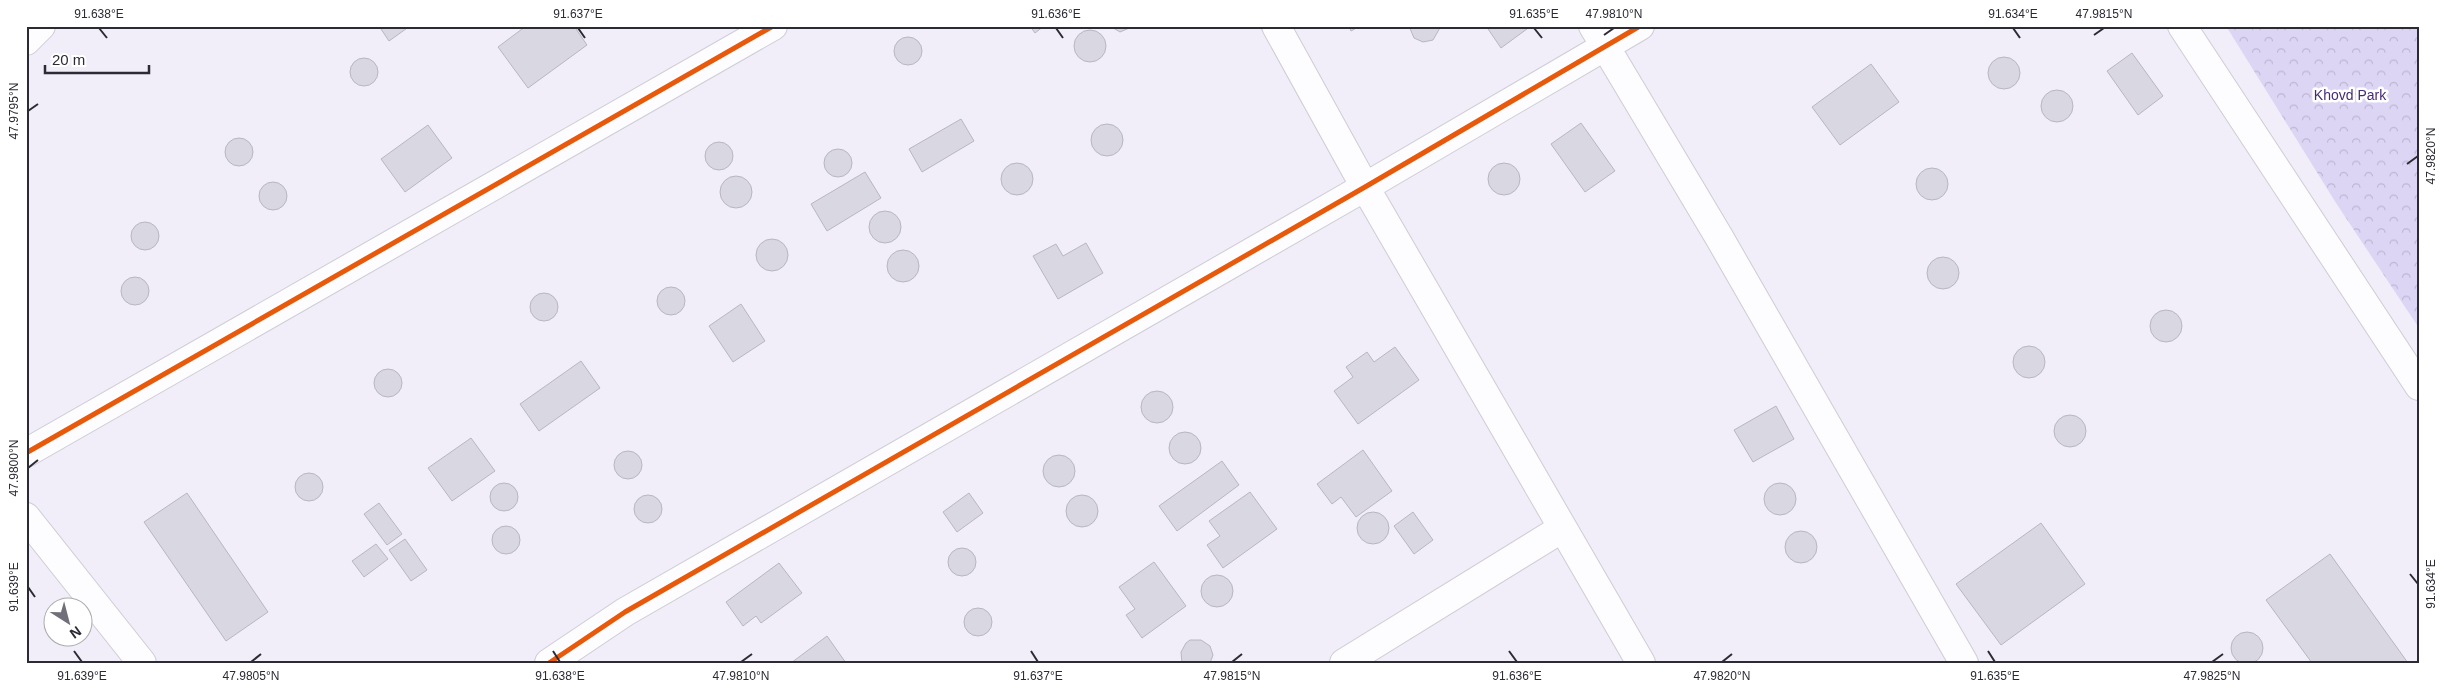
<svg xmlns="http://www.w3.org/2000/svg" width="2445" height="689" font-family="Arial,sans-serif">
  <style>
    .park { fill: url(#park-crowns) }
    .building { fill: #d9d7e1; stroke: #b8b6c0 }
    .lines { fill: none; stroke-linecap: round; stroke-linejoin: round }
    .street-casing { stroke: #ceccd5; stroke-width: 30 }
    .street { stroke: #fdfcfe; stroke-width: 28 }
    .cycleway-casing { stroke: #fff; stroke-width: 8 }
    .cycleway { stroke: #e8590c; stroke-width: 5 }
    .ticks { fill: none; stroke: #2c2a33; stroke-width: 2 }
    .labels { text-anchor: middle; stroke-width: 5; stroke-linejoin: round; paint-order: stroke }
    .park-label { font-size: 14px; fill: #452a77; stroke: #fff }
    .neatline { fill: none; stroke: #2c2a33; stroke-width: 2 }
    .ticks-label { font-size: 12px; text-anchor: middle; fill: #2c2a33 }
  </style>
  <defs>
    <pattern id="park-crowns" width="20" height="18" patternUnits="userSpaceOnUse" patternTransform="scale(1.25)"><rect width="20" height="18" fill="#ddd5f4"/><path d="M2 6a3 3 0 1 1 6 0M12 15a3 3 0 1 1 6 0" fill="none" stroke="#beb7d2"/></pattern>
  </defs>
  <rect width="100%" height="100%" fill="#f1eefa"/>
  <path class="park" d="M2226,26H2419V328L2336,203Z"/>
  <path class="building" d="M379,26H410L389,41Z
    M526,26H574L587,45L528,88L498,47Z
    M1030,26H1044L1035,33Z
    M1110,26H1134L1120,32Z
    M1349,26H1360L1351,31Z
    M1409,26H1441L1433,40L1423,42L1414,38Z
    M1486,26H1531L1501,48Z
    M1074 46a16 16 0 1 1 32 0a16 16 0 1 1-32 0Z
    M894 51a14 14 0 1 1 28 0a14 14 0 1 1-28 0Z
    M2132,53L2163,96L2138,115L2107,71Z
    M1988 73a16 16 0 1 1 32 0a16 16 0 1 1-32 0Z
    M350 72a14 14 0 1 1 28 0a14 14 0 1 1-28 0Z
    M1871,64L1899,102L1840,145L1812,107Z
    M2041 106a16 16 0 1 1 32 0a16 16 0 1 1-32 0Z
    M961,119L974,141L922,172L909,149Z
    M1581,123L1615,171L1585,192L1551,144Z
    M1091 140a16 16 0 1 1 32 0a16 16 0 1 1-32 0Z
    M428,125L452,158L405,192L381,159Z
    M225 152a14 14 0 1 1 28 0a14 14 0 1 1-28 0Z
    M705 156a14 14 0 1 1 28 0a14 14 0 1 1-28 0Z
    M824 163a14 14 0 1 1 28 0a14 14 0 1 1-28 0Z
    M1001 179a16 16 0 1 1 32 0a16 16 0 1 1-32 0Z
    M1488 179a16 16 0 1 1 32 0a16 16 0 1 1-32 0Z
    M1916 184a16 16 0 1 1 32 0a16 16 0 1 1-32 0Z
    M865,172L881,198L827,231L811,204Z
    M720 192a16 16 0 1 1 32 0a16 16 0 1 1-32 0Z
    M259 196a14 14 0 1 1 28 0a14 14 0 1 1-28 0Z
    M869 227a16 16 0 1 1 32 0a16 16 0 1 1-32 0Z
    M131 236a14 14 0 1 1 28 0a14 14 0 1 1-28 0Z
    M756 255a16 16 0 1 1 32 0a16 16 0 1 1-32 0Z
    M1086,243L1103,273L1058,299L1033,256L1056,244L1063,256Z
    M887 266a16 16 0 1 1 32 0a16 16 0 1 1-32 0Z
    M1927 273a16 16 0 1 1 32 0a16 16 0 1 1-32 0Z
    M121 291a14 14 0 1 1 28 0a14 14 0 1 1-28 0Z
    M657 301a14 14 0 1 1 28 0a14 14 0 1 1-28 0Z
    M530 307a14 14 0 1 1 28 0a14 14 0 1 1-28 0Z
    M741,304L765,341L733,362L709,326Z
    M2150 326a16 16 0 1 1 32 0a16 16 0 1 1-32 0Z
    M2013 362a16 16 0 1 1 32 0a16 16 0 1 1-32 0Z
    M1395,347L1419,380L1358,424L1334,391L1353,377L1346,367L1367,352L1374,362Z
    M581,361L600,388L539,431L520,404Z
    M374 383a14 14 0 1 1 28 0a14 14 0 1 1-28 0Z
    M1141 407a16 16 0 1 1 32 0a16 16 0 1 1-32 0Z
    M1776,406L1794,439L1753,462L1734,430Z
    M2054 431a16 16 0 1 1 32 0a16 16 0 1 1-32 0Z
    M1169 448a16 16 0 1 1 32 0a16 16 0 1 1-32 0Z
    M471,438L495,471L452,501L428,468Z
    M1363,450L1392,491L1356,517L1341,497L1332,504L1317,484Z
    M614 465a14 14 0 1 1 28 0a14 14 0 1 1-28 0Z
    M1043 471a16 16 0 1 1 32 0a16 16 0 1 1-32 0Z
    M1222,461L1239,485L1177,531L1159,506Z
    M295 487a14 14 0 1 1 28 0a14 14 0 1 1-28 0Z
    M490 497a14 14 0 1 1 28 0a14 14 0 1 1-28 0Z
    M1764 499a16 16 0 1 1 32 0a16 16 0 1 1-32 0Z
    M1250,492L1277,529L1223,568L1207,545L1220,536L1209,521Z
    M187,493L268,612L226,641L144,522Z
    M969,493L983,513L957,532L943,512Z
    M634 509a14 14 0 1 1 28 0a14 14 0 1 1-28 0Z
    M1066 511a16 16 0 1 1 32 0a16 16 0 1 1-32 0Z
    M379,503L402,534L387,545L364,514Z
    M1413,512L1433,540L1414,554L1394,526Z
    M1357 528a16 16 0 1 1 32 0a16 16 0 1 1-32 0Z
    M2041,523L2085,584L2001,645L1956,584Z
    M492 540a14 14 0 1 1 28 0a14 14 0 1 1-28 0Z
    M1785 547a16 16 0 1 1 32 0a16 16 0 1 1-32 0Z
    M405,539L427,570L411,581L389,550Z
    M376,544L388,559L364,577L352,561Z
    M948 562a14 14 0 1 1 28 0a14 14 0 1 1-28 0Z
    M2330,554L2408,663H2312L2266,600Z
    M1154,562L1186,606L1142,638L1126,615L1135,609L1119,587Z
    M779,563L802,593L761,623L756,616L743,626L726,602Z
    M1201 591a16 16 0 1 1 32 0a16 16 0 1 1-32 0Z
    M964 622a14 14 0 1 1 28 0a14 14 0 1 1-28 0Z
    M2231 648a16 16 0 1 1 32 0a16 16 0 1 1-32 0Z
    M827,636L846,663H791Z
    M1190,640H1201L1210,646L1213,655L1210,663H1182L1181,652L1186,643Z"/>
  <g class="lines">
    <defs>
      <path id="street" d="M1276,26L1365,187L1641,663
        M1593,26L1719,237L1964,663
        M2182,26L2419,386
        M26,41L41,26
        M26,453L773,26
        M26,517L142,663
        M549,663L625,612L1365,187L1640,26
        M1344,663L1561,529"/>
    </defs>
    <use href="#street" class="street-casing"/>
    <use href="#street" class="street"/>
    <defs>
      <path id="cycleway" d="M26,453L773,26
        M549,663L625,612L1365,187L1640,26"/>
    </defs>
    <use href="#cycleway" class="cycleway-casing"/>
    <use href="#cycleway" class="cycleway"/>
  </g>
  <path class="ticks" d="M99,28L107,38M578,28L585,38M1056,28L1063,38M1534,28L1542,38M2013,28L2020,38M1604,35L1614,28M2094,35L2104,28M28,111L38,104M2407,164L2418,156M28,468L38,460M2410,574L2418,584M28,587L35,597M74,651L82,662M553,651L560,662M1031,651L1038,662M1509,651L1517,662M1988,651L1995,662M251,662L261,654M741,662L752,654M1232,662L1242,654M1722,662L1732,654M2212,662L2223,654"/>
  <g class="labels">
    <g class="park-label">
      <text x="2350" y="100">Khovd Park</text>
    </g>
  </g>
  <rect width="2445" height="689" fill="none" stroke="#ffffff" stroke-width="55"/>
  <g transform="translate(68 622) rotate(144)"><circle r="24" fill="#ffffff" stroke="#abaaad"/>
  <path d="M0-4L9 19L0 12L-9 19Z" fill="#716f79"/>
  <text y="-8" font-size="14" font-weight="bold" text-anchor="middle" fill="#2c2a33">N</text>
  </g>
  <path d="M45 65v8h104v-8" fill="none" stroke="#2c2a33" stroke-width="2.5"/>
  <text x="52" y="65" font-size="15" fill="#2c2a33" stroke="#ffffff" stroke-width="4" paint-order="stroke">20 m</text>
  <rect x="28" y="28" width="2390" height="634" class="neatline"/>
  <g class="ticks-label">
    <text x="99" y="18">91.638°E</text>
    <text x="578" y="18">91.637°E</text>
    <text x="1056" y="18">91.636°E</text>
    <text x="1534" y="18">91.635°E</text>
    <text x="1614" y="18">47.9810°N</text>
    <text x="2013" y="18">91.634°E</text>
    <text x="2104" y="18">47.9815°N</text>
    <text transform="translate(14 111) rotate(-90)" y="4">47.9795°N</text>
    <text transform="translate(2431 156) rotate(-90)" y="4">47.9820°N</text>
    <text transform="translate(14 468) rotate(-90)" y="4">47.9800°N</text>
    <text transform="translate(2431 584) rotate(-90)" y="4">91.634°E</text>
    <text transform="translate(14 587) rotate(-90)" y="4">91.639°E</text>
    <text x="82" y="680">91.639°E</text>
    <text x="251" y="680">47.9805°N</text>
    <text x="560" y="680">91.638°E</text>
    <text x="741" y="680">47.9810°N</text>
    <text x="1038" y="680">91.637°E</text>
    <text x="1232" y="680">47.9815°N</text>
    <text x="1517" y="680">91.636°E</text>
    <text x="1722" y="680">47.9820°N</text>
    <text x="1995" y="680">91.635°E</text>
    <text x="2212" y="680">47.9825°N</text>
  </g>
</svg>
